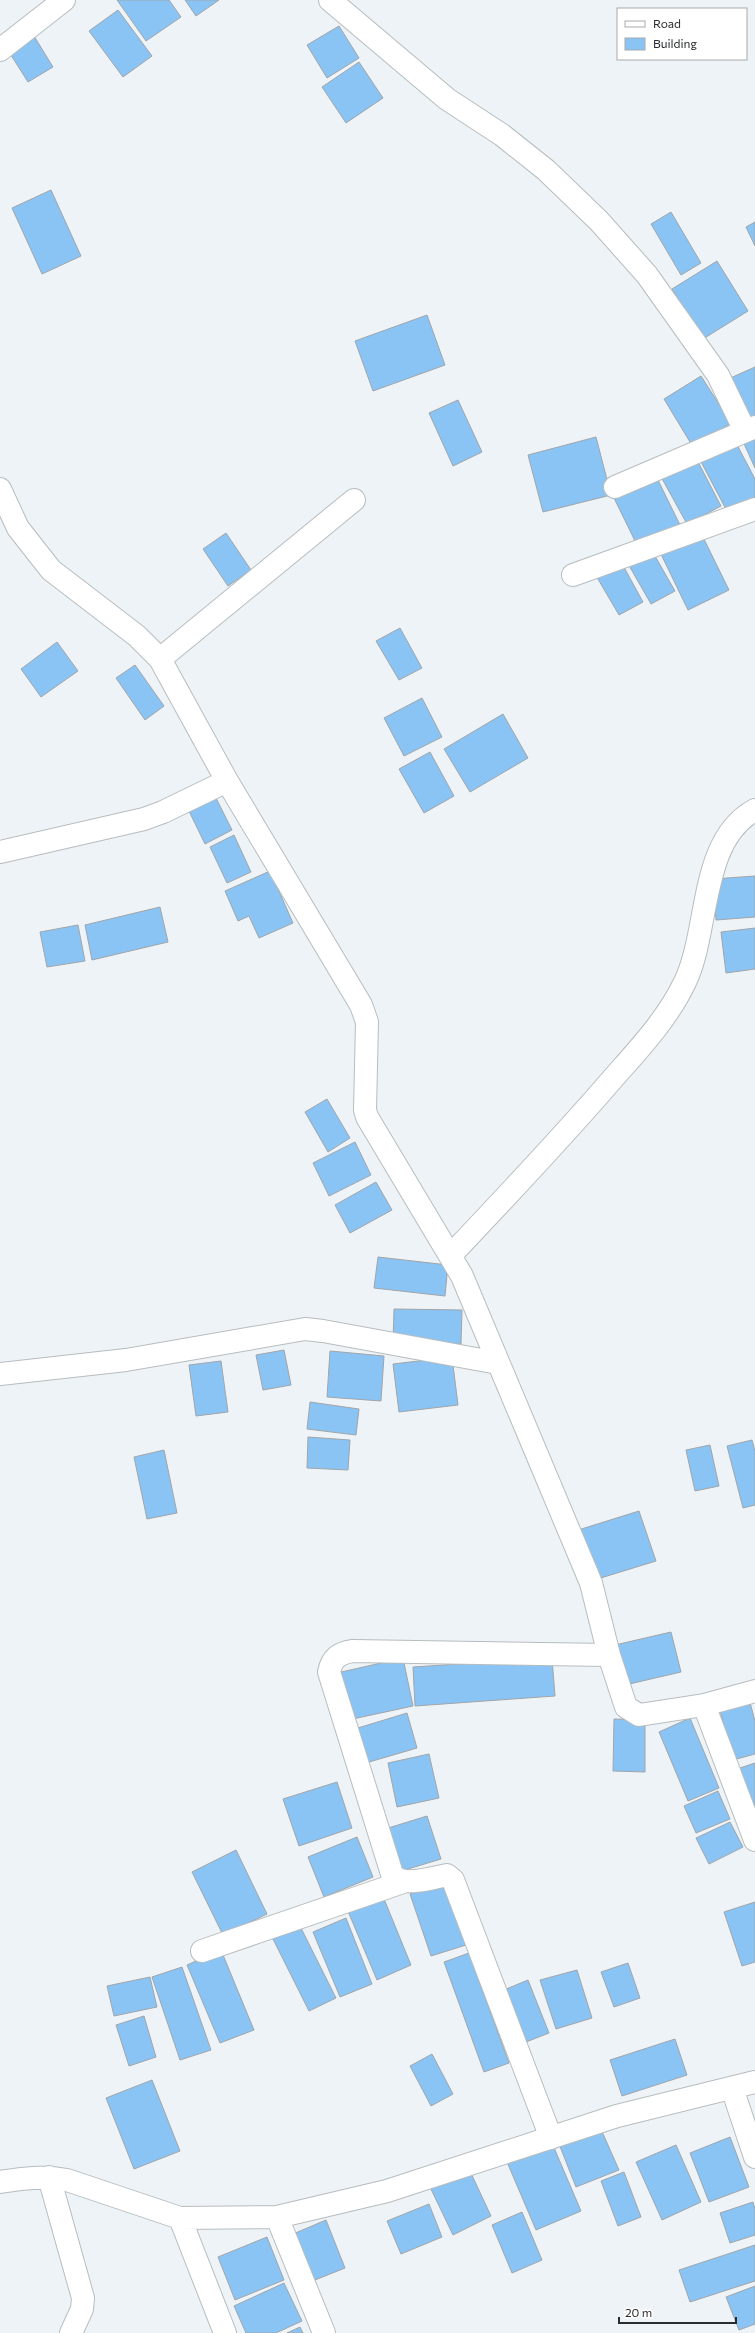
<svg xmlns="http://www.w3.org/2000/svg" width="755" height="2333" font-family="Commissioner,sans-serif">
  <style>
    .building { fill: #8ac4f4; stroke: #a1a5a9 }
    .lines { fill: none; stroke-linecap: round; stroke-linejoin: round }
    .minor-casing { stroke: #b7bdbf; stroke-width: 24 }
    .minor { stroke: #fff; stroke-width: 22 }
  </style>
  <rect width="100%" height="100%" fill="#edf3f6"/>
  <path class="building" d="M117,0H169L181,17L146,41Z
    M185,0H219L196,16Z
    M118,10L152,56L123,77L89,31Z
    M339,26L359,58L327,78L307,45Z
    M34,36L53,67L28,82L9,52Z
    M359,62L383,98L346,123L322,87Z
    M51,190L81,256L42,274L12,208Z
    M671,212L701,263L681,275L651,224Z
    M755,222V246L746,227Z
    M717,261L748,311L703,339L672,289Z
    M427,315L445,365L373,391L355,341Z
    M755,367V418L746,422L726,380Z
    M701,376L731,423L693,447L664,399Z
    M458,400L482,452L453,466L429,413Z
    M755,431V468L741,437Z
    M596,437L611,495L543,512L528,455Z
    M734,439L755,479V501L729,515L699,458Z
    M695,456L721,506L687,524L660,475Z
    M656,476L681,527L638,547L613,496Z
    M699,529L729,590L688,610L658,548Z
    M226,533L251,570L228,586L203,549Z
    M651,549L675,591L651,604L627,562Z
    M620,560L643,602L619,615L595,574Z
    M400,628L422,668L399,680L376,641Z
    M57,642L78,671L41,697L21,669Z
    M135,665L164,706L145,720L116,678Z
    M422,698L442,737L404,756L384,718Z
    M503,714L528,758L470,792L444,749Z
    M430,752L454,796L424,813L399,769Z
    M214,794L232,830L205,844L187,807Z
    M234,835L251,872L227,883L210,847Z
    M270,871L293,923L259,938L249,916L238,921L225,891Z
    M755,876V917L716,920L713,879Z
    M160,907L168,942L92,960L85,925Z
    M78,925L85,961L47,967L40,932Z
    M755,928V969L726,973L721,932Z
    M327,1099L350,1138L328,1152L305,1112Z
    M355,1142L371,1175L329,1196L313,1163Z
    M376,1182L392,1210L350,1233L335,1205Z
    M378,1257L448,1265L445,1296L374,1288Z
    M394,1309L462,1310L461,1344L393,1342Z
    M284,1350L291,1385L263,1390L256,1355Z
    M330,1351L384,1356L381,1401L327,1397Z
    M452,1357L458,1405L399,1412L393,1364Z
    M221,1361L228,1412L196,1416L189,1365Z
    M310,1402L359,1409L356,1435L307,1429Z
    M308,1437L350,1440L348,1470L307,1468Z
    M752,1440L755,1451V1505L743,1508L727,1446Z
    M710,1445L719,1486L695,1491L686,1450Z
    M164,1450L177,1513L147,1519L134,1457Z
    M639,1511L656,1561L591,1581L575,1531Z
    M671,1632L681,1672L625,1685L615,1645Z
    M403,1658L413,1706L348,1720L337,1673Z
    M552,1658L555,1696L415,1706L413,1667Z
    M748,1695L755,1721V1754L733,1760L718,1703Z
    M407,1713L417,1748L359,1765L348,1731Z
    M690,1718L719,1788L688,1801L659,1732Z
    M614,1719L645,1720V1772L613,1771Z
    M429,1754L439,1798L397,1807L388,1763Z
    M755,1763V1812L734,1770Z
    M337,1782L352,1828L299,1846L283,1799Z
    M718,1791L730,1819L696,1833L684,1806Z
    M427,1816L441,1859L398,1872L385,1829Z
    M730,1822L743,1847L709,1864L696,1838Z
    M357,1837L373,1877L324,1897L308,1857Z
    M236,1850L267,1914L223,1935L192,1872Z
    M445,1883L466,1945L431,1956L410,1894Z
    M382,1894L411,1965L377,1980L347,1909Z
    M755,1902V1962L742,1966L724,1912Z
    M346,1918L372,1984L340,1997L313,1932Z
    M297,1920L336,1998L309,2011L270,1933Z
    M221,1950L254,2030L220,2043L187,1965Z
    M469,1953L509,2063L484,2072L444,1962Z
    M628,1963L640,1998L614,2007L601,1972Z
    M182,1967L211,2050L180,2060L152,1977Z
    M577,1970L592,2018L556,2029L540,1980Z
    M150,1977L157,2007L114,2016L107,1986Z
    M528,1980L549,2033L521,2044L499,1992Z
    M144,2016L156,2057L129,2066L116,2025Z
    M675,2039L687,2075L622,2096L610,2060Z
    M432,2054L453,2094L431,2106L410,2066Z
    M152,2080L180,2151L134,2169L106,2098Z
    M600,2127L619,2170L576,2187L559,2144Z
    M730,2137L749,2187L709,2202L690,2153Z
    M552,2143L581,2211L536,2230L507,2162Z
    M676,2145L701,2202L662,2220L636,2162Z
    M469,2169L491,2216L453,2235L430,2187Z
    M624,2172L641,2217L618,2226L601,2181Z
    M753,2202L755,2209V2235L730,2243L720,2213Z
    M429,2204L442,2237L401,2254L387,2221Z
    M522,2212L542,2260L512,2273L492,2225Z
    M326,2220L345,2268L305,2284L286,2237Z
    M267,2237L284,2280L235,2300L218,2257Z
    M755,2245V2281L690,2302L679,2270Z
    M284,2283L302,2321L276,2333H246L234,2306Z
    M755,2286V2324L739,2330L726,2297Z
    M300,2327L303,2333H287Z"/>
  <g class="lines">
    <defs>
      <path id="minor" d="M330,0L447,99L502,135L546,170L599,221L647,275L718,375L745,431
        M0,50L64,0
        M615,487L755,427
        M0,489L18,528L51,570L137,636L160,659L227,781L361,1005L367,1022L365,1110L367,1117L462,1276L591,1583L609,1655L626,1707L639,1715L704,1705L755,1840
        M573,575L755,509
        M160,659L354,500
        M0,852L144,819L163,812L227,781
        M451,1255C505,1198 558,1142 609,1083C637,1051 667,1020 685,982C710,930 699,840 755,810
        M0,1374L126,1360L305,1329L323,1331L498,1363
        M704,1705L755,1691
        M202,1951L403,1882
        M732,2088L755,2157
        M551,2138L453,1880L447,1875C432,1878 402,1888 392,1874L329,1672C332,1658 339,1653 353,1651L609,1655
        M49,2177L83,2298L82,2309L71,2333
        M0,2182C24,2178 44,2176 67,2180L180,2218L277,2217L387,2191L617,2116L755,2082
        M277,2217L324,2333
        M180,2218L225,2333"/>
    </defs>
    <use href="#minor" class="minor-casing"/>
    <use href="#minor" class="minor"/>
  </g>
  <rect x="617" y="8" width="130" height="52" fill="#ffffff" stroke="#a9aaab"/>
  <rect x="625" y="21" width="20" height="6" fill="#ffffff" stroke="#a9aaab"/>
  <text x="653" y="28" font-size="12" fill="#292b2c">Road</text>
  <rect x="625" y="38" width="20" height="12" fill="#8ac4f4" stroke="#a9aaab"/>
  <text x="653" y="48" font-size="12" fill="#292b2c">Building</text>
  <path d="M619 2317v6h117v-6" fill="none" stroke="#292b2c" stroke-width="2"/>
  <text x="625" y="2317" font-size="12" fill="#292b2c" stroke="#ffffff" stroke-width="3" paint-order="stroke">20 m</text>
</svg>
